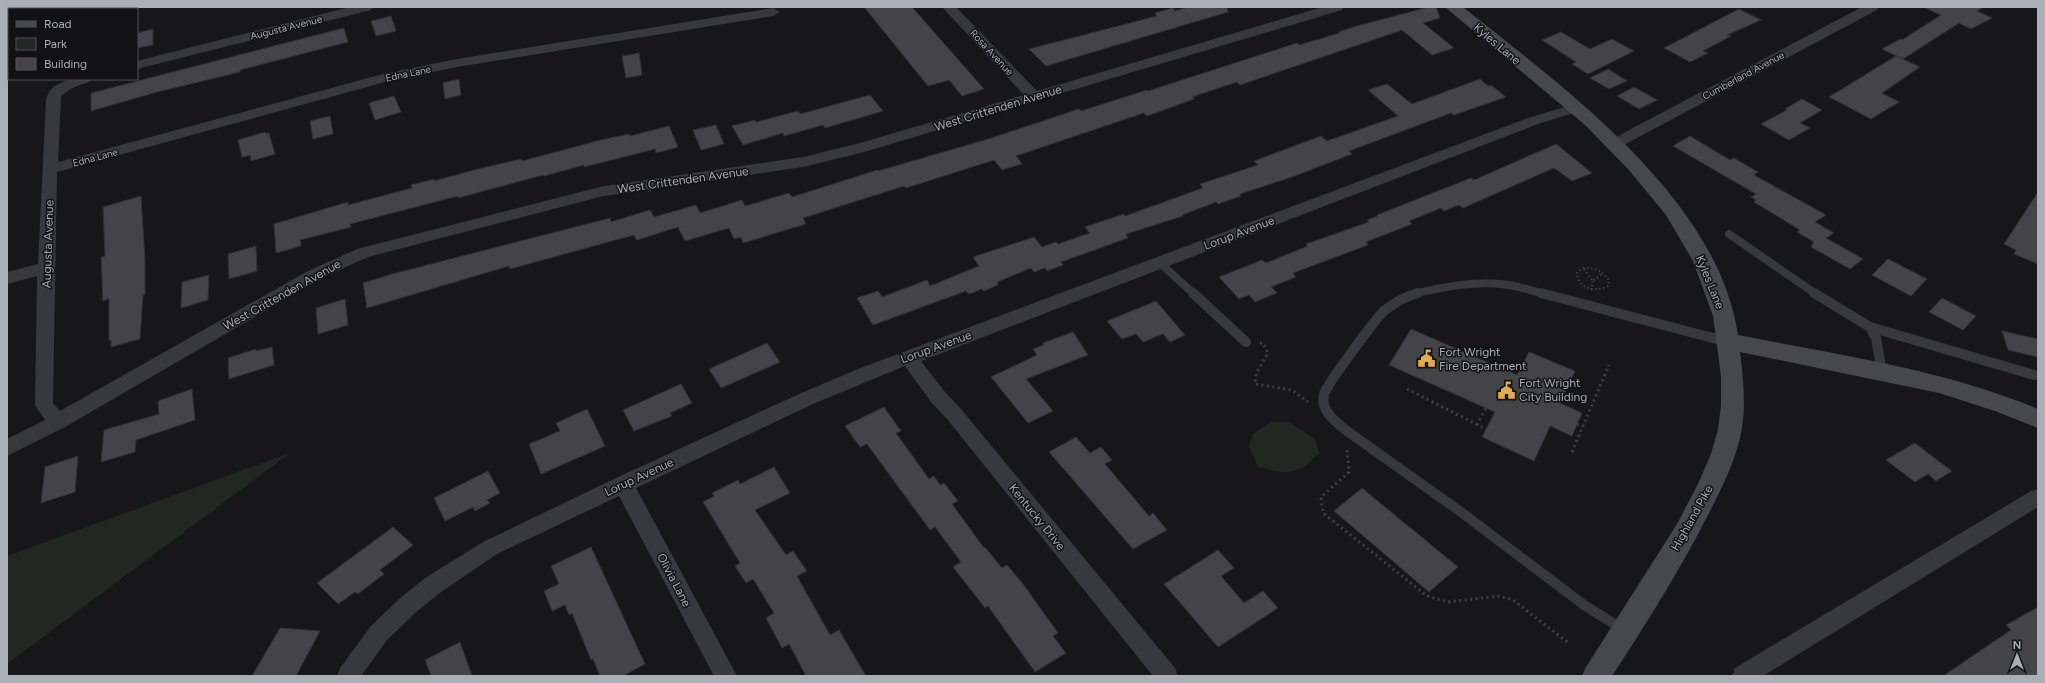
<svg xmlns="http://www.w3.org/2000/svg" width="2045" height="683" font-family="Figtree,sans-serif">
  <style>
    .green { fill: #212822 }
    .building { fill: #444448; stroke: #313134 }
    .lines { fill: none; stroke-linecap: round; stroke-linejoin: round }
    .path-far1 { stroke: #3e4044; stroke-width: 2; stroke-dasharray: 1.5 2.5; stroke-linecap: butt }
    .path { stroke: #3e4044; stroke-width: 3; stroke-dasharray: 2 3.5; stroke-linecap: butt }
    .service-far1 { stroke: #38393d; stroke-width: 8 }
    .service { stroke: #38393d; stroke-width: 10 }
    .minor { fill: #38393d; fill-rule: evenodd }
    .secondary { fill: #46484d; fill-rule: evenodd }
    .labels { text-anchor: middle; stroke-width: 3; stroke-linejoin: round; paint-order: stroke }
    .far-street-label { font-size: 10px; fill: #aaaeb7; stroke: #121214 }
    .street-label { font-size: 12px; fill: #aaaeb7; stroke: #121214 }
    .poi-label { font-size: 12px; fill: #aaaeb7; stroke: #121214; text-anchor: start }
  </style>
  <rect width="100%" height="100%" fill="#171719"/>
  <path class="green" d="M1271,422H1289L1315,439L1319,453C1296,477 1289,474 1258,467L1249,446L1253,434Z
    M290,453L7,664V556Z"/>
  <path class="building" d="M864,7H912L984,89L962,96L949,80L928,86Z
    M1188,7H1227L1228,12L1046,66L1029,49L1157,16L1155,13L1173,8L1175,11Z
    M1429,7H1436L1440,18L1423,23L1454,48L1432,55L1402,30L1240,85L1237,82L1192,97L1194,99L1147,116L1144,113L1016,156L1022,164L1002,170L994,160L906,188L904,186L803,218L806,224L743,243L741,237L734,239L729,228L685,241L678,227L637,240L634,235L510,269L509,266L367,308L363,283L392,274L610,218L611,222L650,210L654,217L696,205L700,213L742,200L745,206L789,193L792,197L877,170L878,171L985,140L1079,109L1081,111L1147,90L1148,91L1297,43L1299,45L1340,33L1338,32L1357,26Z
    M1923,7H1984L1977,11L1992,18L1971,29L1959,23L1903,59L1882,49L1900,39L1902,40L1941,15Z
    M1739,9L1761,20L1727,35L1731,36L1703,51L1708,53L1690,62L1664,48Z
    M391,16L396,31L376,36L371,21Z
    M344,28L348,42L240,70V72L157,92L91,111V93Z
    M153,29V45L137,48V33Z
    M1561,32L1590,49L1612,39L1634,51L1588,74L1572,64L1576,62L1542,40Z
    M639,53L642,75L626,78L622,56Z
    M1896,56L1920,67L1882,93L1899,102L1871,119L1829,97Z
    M1608,69L1627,81L1609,89L1590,78Z
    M459,79L461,95L445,99L443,83Z
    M1480,79L1488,86L1491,85L1506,97L1454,115L1451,113L1349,151L1352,154L1292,177L1240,194L1241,196L1218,204L1216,202L1182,215L1183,216L1126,234L1128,238L1061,262L1063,265L1047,271L1045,268L1034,272L1031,268L997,282L998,285L984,291L982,289L969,294L966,291L873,325L857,298L878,291L882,297L927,280L930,286L979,266L973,257L1034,237L1042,247L1056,242L1058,244L1090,233L1085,227L1124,214L1125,216L1203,188L1200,184L1258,165L1254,161L1321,136L1327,141L1398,116L1368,90L1387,84L1412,104Z
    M1634,87L1657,100L1639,109L1617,96Z
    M870,95L883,111L825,128L823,125L784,136L783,133L743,145L732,126L755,120L756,122L798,111L800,114Z
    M394,96L401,112L375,120L369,103Z
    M1802,99L1822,110L1800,123L1810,128L1789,140L1761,124L1787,110L1785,109Z
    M330,116L333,134L313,139L310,121Z
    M716,125L724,144L701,150L693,130Z
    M669,126L678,147L656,153L655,149L584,167V165L544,176L543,175L458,198V196L350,224L351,227L300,240L301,246L276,253L274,224L348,202V205L412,188L411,185L434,179V181L478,169L521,159L522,161L601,140L629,134L630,136Z
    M265,132L266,134L269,133L275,154L251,161L250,155L242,157L238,140Z
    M1690,136L1730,160L1734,158L1758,172L1754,175L1826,215L1815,222L1834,233L1826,238L1863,259L1850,269L1811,247L1814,242L1797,232L1800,230L1754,202L1756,200L1751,197L1756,194L1673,146Z
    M1556,144L1592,173L1572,181L1554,168L1463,208L1459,205L1444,211L1441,208L1409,221L1412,224L1366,242L1368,245L1293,273L1296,277L1271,287L1277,293L1255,302L1249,295L1239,299L1219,277L1262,260L1266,263L1308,246L1306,244L1369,222L1367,220L1378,216L1377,215L1471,178L1474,180Z
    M2038,192V264L2014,254L2016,250L2004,244Z
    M141,196L145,260V294L143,295L140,339L111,347V340L109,341V299L103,301L101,257L105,256L103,207Z
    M256,246L257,271L229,279L228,254Z
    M1888,259L1927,279L1911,296L1872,275Z
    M209,275L208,300L181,308L182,282Z
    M1942,298L1976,316L1963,330L1929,312Z
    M345,299L348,325L318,334L316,308Z
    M1156,301L1185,335L1170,342L1163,334L1143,342L1136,334L1122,339L1107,321Z
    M1411,329L1517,375L1529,352L1575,371L1560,403L1582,413L1572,436L1550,426L1534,461L1482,437L1495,412L1389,365Z
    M2002,331L2038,339V357L2008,350Z
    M1073,332L1088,355L1026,379L1053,411L1028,423L991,377L1037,355L1033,349L1044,345L1043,343Z
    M767,343L780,362L721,388L709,369Z
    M272,347L274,365L229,379L228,358L256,349V351Z
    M681,384L692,403L670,413L672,416L634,431L623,410Z
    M192,389L195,420L136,440L135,452L101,462L104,430L159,414L158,401Z
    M884,407L901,431L896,433L929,479L934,476L940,485L944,483L958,501L952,504L984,548L985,547L1002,568L1007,565L1023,584L1058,633L1053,636L1066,653L1035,672L988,606L985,608L953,567L961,562L935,527L930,530L867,444L860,447L845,426Z
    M587,409L605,446L541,474L529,444L560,431L556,423Z
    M1076,437L1090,453L1101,447L1112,460L1105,464L1149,516L1153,513L1167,530L1133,549L1049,452Z
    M1915,443L1929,454L1952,471L1936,481L1928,474L1915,482L1886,460Z
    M78,456L75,492L41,503L45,467Z
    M774,467L790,493L755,510L786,555L793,551L807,571L797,576L830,635L839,630L866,676H806L789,644L782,648L766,618L774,613L753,579L746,583L735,566L740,563L703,502L714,496L712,493L738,480L740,484Z
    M488,471L500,493L487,500L490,503L475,511L473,507L445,521L434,498Z
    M1362,488L1458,567L1429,592L1334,511Z
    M393,527L413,545L380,570L384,574L358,594L355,592L338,604L317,583Z
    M591,547L645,664L623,676H600L593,659L591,660L572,613L569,615L565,605L552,611L544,591L559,584L551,566Z
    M1218,550L1234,568L1221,576L1244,603L1263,591L1278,608L1218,647L1164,584Z
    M2038,607V676H1943L2011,630L2006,625Z
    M280,628L320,631L296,676H252Z
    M460,642L472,676H431L425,660Z"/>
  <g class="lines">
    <path class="path-far1" d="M1583,268C1594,267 1602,271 1609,280L1608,286C1596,293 1578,289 1577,273Z
      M1584,269L1593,281L1603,273
      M1591,290L1593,281"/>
    <path class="path" d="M1260,343H1263L1268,353L1256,374L1255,384L1292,390L1308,402
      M1407,389L1486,429
      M1577,424L1583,426
      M1477,425L1486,408
      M1347,450L1349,472L1321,497L1323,513L1427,596L1448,602L1499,596L1513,600L1570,644
      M1572,452L1609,365"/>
    <path class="service-far1" d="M1729,234L1816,294
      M1160,263L1194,294
      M1413,294C1445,287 1476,280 1509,285C1521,287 1533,291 1545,294"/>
    <path class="service" d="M1193,293L1246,342
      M1418,293C1407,296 1394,303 1385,310C1377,316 1327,385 1324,394C1320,411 1336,422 1347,431L1461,512L1584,605L1624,630
      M1541,293L1728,342
      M1814,293L1870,327L1876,338L1882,372
      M1870,327L2034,375"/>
    <path class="minor" d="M350,7H373L371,10L137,69V61Z
      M942,7H956L1037,91L1323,7H1344L1342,10L864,152L803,167L604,196L368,257L320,279L65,427L7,456V439L45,420L35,405L37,276L7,284V272L38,264L46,100C51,79 74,79 91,79L89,82L72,88L61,96L58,162L383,74L457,59L773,8L780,12L773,16L457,67L385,82L57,172L53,403L60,411L308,271L357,249L604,186L803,157L860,143L1024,95Z
      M1862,7H1879L1877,10L1620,147H1610L1607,144L1610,141L1631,129Z
      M1575,104L1580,105L1582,108L1580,111L1541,123L921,361L945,392L961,409L1175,668L1178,676H1153L947,419L931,402L905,366L813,404L636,488L737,676H714L619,496L497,554L441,592L415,613L387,640L361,676H337L340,668L371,626L399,599L425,578L483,542L616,478L799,394L858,369L1531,117Z
      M2038,489V507L1763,676H1732L1735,668L2031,491Z"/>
    <path class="secondary" d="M1445,7H1463C1564,88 1718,198 1738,335C1838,355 1943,369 2038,409V428L1995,411L1939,393L1740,352C1743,377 1746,403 1742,428C1737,458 1722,488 1708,515C1680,570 1646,624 1612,676H1582L1586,667L1677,524L1697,486L1711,454L1718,429L1721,406V376L1713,316L1693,261L1666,215L1628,169L1585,125Z"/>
  </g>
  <defs>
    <symbol id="civic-bare" viewBox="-9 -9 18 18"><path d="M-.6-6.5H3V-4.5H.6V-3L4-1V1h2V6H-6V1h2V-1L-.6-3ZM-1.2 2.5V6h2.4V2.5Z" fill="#dfae48" stroke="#121214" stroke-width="2.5" paint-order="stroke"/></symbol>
  </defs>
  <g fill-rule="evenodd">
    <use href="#civic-bare" x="1414" y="346" width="25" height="25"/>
    <use href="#civic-bare" x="1494" y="378" width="25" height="25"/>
  </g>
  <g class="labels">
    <g class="far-street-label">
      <text transform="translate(286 27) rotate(-14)" y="4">Augusta Avenue</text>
      <text transform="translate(992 52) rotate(47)" y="4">Rosa Avenue</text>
      <text transform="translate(408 73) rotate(-12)" y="4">Edna Lane</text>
      <text transform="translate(1743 75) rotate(-28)" y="4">Cumberland Avenue</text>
      <text transform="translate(95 157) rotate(-15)" y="4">Edna Lane</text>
    </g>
    <g class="street-label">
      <text transform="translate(1497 44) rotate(40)" y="4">Kyles Lane</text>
      <text transform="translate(998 108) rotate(-17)" y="4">West Crittenden Avenue</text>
      <text transform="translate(683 180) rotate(-8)" y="4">West Crittenden Avenue</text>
      <text transform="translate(1239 233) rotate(-21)" y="4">Lorup Avenue</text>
      <text transform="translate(48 244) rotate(-88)" y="4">Augusta Avenue</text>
      <text transform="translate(1710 282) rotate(68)" y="4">Kyles Lane</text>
      <text transform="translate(282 295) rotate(-29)" y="4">West Crittenden Avenue</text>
      <text transform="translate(936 347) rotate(-20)" y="4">Lorup Avenue</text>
      <text transform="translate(639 477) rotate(-25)" y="4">Lorup Avenue</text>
      <text transform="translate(1037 517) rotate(51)" y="4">Kentucky Drive</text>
      <text transform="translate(1692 518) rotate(-61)" y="4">Highland Pike</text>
      <text transform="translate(674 580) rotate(62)" y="4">Olivia Lane</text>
    </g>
    <g class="poi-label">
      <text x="1439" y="356">Fort Wright<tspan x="1439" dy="14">Fire Department</tspan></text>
      <text x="1519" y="387">Fort Wright<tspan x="1519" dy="14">City Building</tspan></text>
    </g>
  </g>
  <rect width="2045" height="683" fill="none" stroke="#aaaeb7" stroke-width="16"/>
  <rect x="8" y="8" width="130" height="72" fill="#121214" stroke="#4f5055"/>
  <rect x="16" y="21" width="20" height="6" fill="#46484d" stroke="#4f5055"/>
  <text x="44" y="28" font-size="12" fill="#aaaeb7">Road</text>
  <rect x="16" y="38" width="20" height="12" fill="#212822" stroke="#4f5055"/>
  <text x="44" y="48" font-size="12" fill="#aaaeb7">Park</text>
  <rect x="16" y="58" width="20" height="12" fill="#444448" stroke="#4f5055"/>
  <text x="44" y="68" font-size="12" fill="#aaaeb7">Building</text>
  <g transform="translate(2017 655)" stroke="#121214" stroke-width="3" paint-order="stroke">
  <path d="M0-3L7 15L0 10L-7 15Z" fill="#aaaeb7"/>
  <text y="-6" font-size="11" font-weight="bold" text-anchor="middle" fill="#aaaeb7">N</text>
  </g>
</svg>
